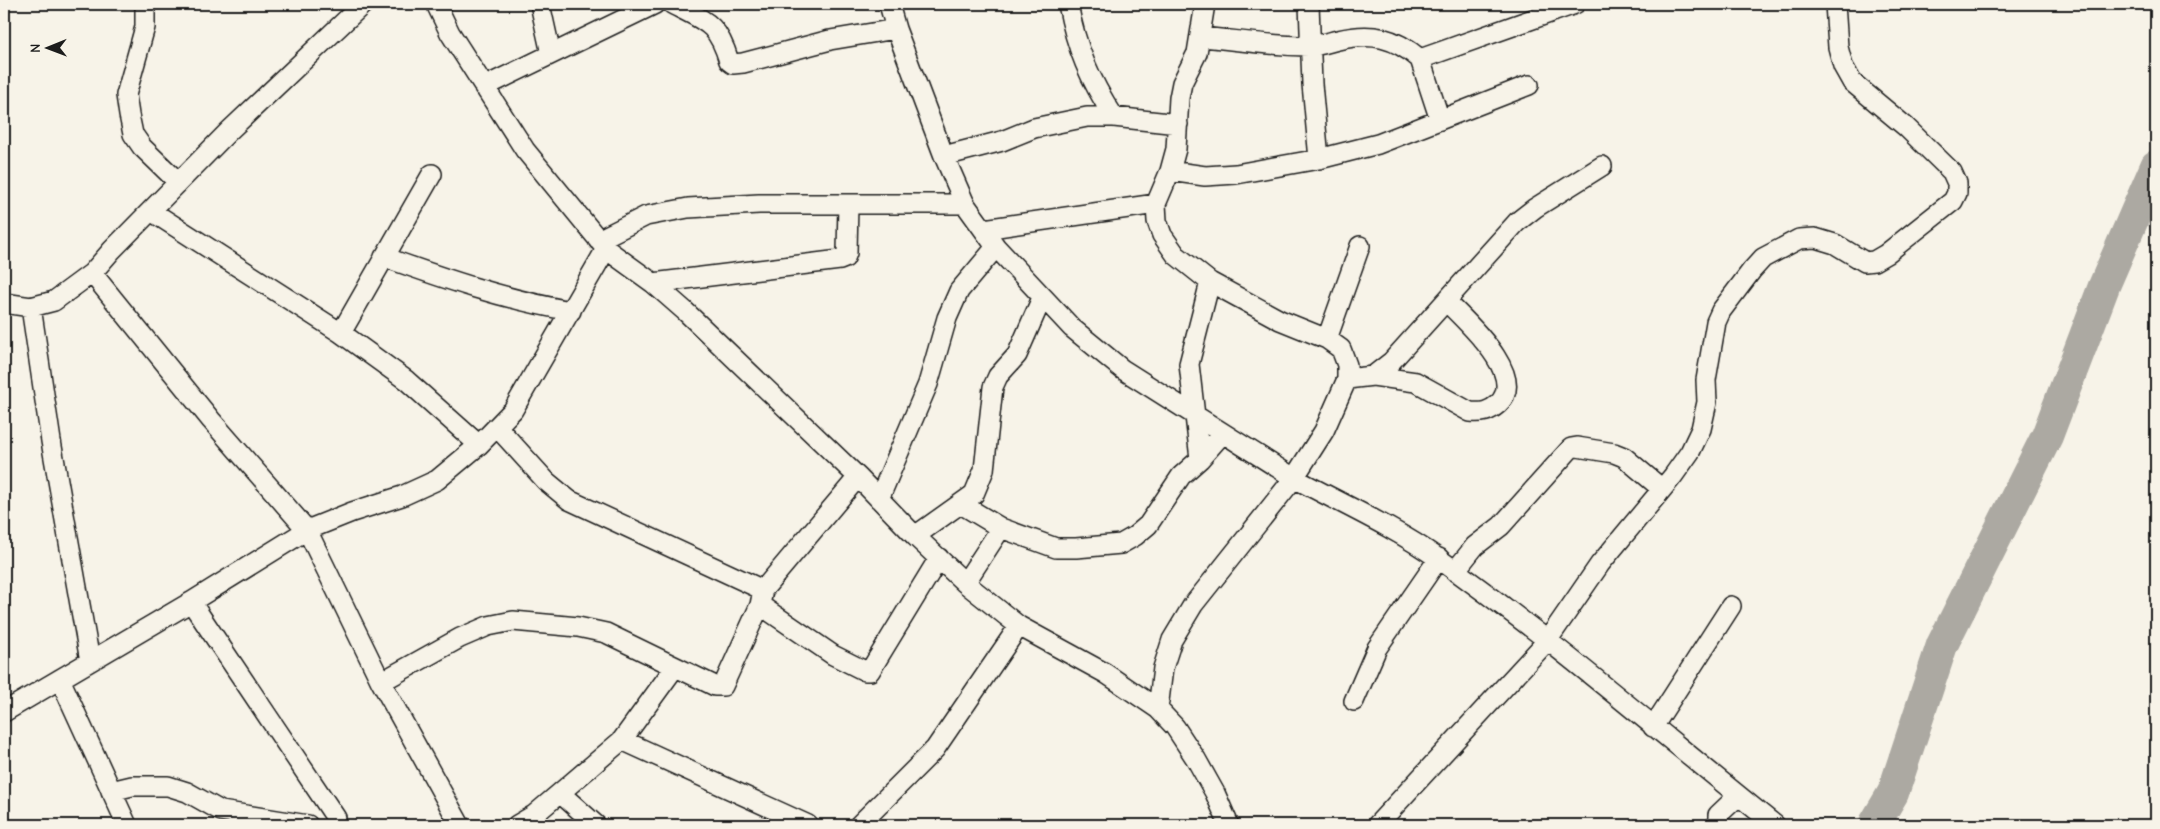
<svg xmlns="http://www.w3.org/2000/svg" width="2160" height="829" font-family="'Comic Neue',sans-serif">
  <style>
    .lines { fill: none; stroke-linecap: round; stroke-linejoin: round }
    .river { stroke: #aca9a2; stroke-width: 32 }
    .minor-casing { stroke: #1c1c1c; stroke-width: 22 }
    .minor { stroke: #f7f3e8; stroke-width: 19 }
  </style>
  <rect width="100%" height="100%" fill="#f7f3e8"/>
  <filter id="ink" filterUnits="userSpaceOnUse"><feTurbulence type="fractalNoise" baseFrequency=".02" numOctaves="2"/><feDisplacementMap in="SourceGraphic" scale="10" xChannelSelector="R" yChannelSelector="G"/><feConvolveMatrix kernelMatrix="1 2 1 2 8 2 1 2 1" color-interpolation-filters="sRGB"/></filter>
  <g filter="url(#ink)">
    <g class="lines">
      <path class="river" d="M1874,825L1893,793L1942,645L2047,436L2104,286L2156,166"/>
      <defs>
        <path id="minor" d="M145,4V27L126,95L129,115L133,134L142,147L178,182
          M436,4L450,33L525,150L606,249L653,283L685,311L858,477L915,536L965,583L1019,626L1105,673L1158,709L1175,727L1196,759L1215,793L1229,825
          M540,4L551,54
          M672,4C706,22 717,22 729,61L733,64L743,63L830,40L896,29
          M889,4L896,29L944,156L965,204L996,247L1072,328L1122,369L1294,478L1324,431L1347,379V365L1341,349L1327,339L1280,320L1210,282L1176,255L1162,235L1157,221L1156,204L1170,171L1176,149L1179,98L1182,83L1197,53L1205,4
          M1068,4C1076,48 1090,80 1114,117
          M1309,4L1312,84L1319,159
          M1201,37C1236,40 1273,46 1308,46C1318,46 1329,42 1338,40C1372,32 1394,37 1420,59
          M484,87L655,4
          M1440,120L1420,59L1575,4
          M944,156L1002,141L1034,128L1087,117H1114L1178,124
          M1170,171L1205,176L1236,174L1319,159L1378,144L1529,85
          M151,211L341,333L406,380L479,445
          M984,229L1156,204
          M598,240L646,216L688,208L759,204H965
          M384,257C445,279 507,300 571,311
          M92,273L211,420L307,530L381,682L460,825
          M653,283L840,260L845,258L847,253L848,204
          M4,303L31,307L54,301L92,273L112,250L229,131L363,4
          M31,307L51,441L90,661
          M341,333L432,174
          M1327,339L1360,246
          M1373,376L1416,382L1470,412C1482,413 1489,412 1498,404C1529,376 1464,320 1446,301
          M1347,379L1373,376L1391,362L1517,222L1535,208L1602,166
          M497,427L546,481L569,500L763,590
          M1200,459L1189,364L1210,282
          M879,499L928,384L947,318L959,291L996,247
          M961,504L1001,528L1056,548H1076L1121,544L1135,536L1148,525L1181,476L1200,459L1223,433
          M915,536L974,494L984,470L993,387L998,376L1017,355L1042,298
          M1455,571L1475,546L1501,526L1571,448L1577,447L1614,453L1624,457L1662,489
          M965,583L1001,528
          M191,602L336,818L335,825
          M760,605L833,655L865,671H870L939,558
          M60,679L127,825
          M381,682L460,638L488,626L513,621L578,627L606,633L715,686H723L760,605L763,590L858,477
          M1354,701L1377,648L1439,558
          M1158,709L1163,668L1172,640L1193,605L1294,478C1342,504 1394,527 1439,559C1556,642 1664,736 1775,825
          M4,712L191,602L307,530L352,512L402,496L437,480L479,445L513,410L606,249
          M1653,727L1731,606
          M622,740L808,825
          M111,791L132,786H168L187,792L221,811L308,825
          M560,793L596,825
          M517,825L534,815L622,740L675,667
          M859,825L935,749L1019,626
          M1377,825L1547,641L1600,564L1673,476L1690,452L1701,429L1707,402L1706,380L1716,322L1721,311L1752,270L1763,258L1799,239L1815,238L1835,244L1865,262L1874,261L1886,254L1953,201L1957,193V183L1952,172L1906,127L1852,82L1843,66L1838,47L1835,4
          M1718,825V815L1738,796"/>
      </defs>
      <use href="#minor" class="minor-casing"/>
      <use href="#minor" class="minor"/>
    </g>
  </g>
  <rect width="2160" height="829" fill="none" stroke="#f7f3e8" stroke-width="20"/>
  <rect x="10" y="10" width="2140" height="809" fill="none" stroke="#1c1c1c" stroke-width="2" filter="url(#ink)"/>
  <g transform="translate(48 48) rotate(269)" stroke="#f7f3e8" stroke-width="4" paint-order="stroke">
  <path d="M0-4L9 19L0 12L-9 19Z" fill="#1c1c1c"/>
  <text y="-8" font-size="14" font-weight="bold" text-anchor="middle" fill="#1c1c1c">N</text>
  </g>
</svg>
